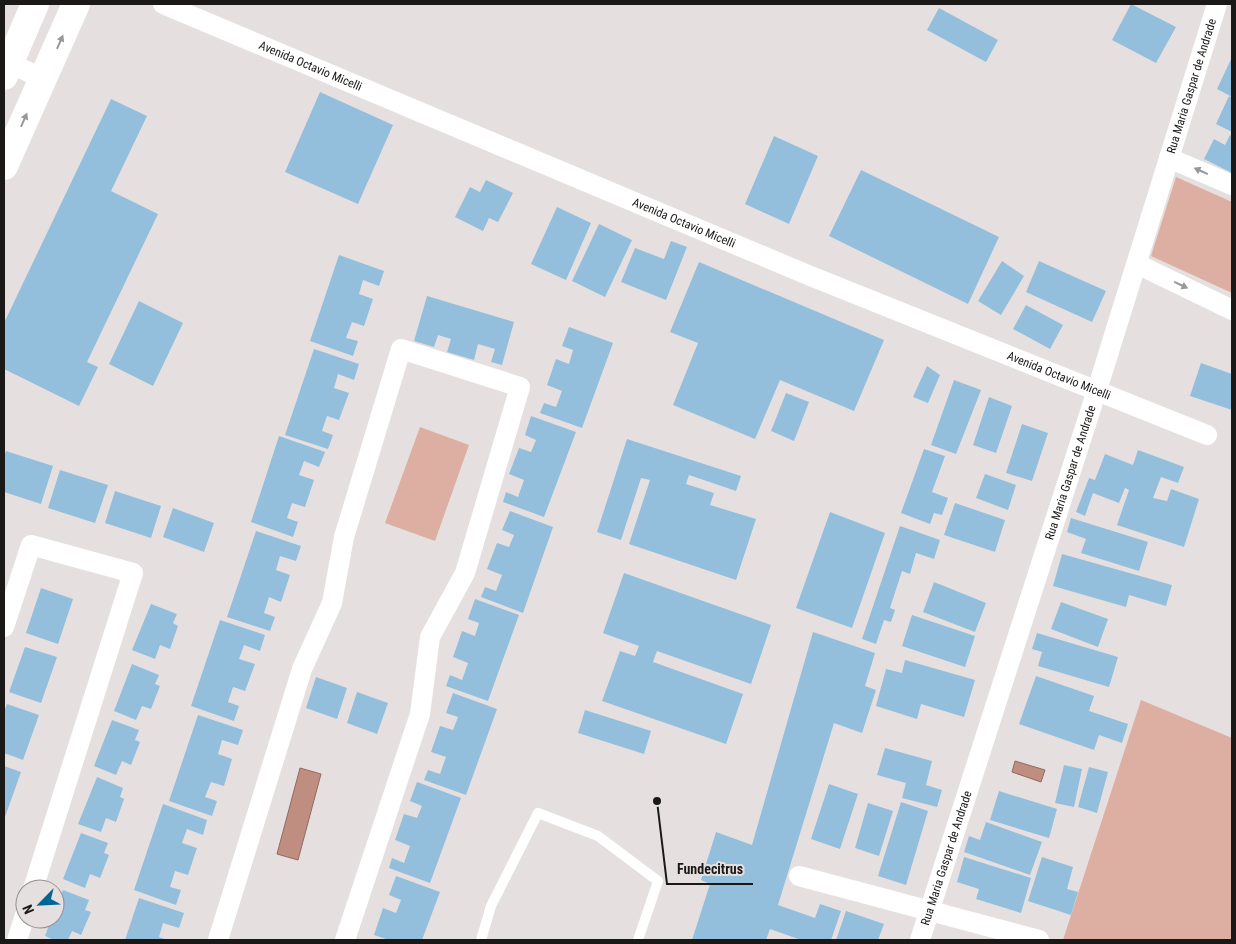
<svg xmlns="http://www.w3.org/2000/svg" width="1236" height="944" font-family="'Roboto Condensed',sans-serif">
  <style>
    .green { fill: #ddaea2 }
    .water { fill: #c08e81; stroke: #8e6b62 }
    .building { fill: #93bfdd }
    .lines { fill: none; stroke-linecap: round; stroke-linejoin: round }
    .lane { stroke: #fff; stroke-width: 10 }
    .street { stroke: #fff; stroke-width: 20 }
    .secondary { stroke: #fff; stroke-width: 28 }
    .oneway { fill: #989897 }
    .labels { text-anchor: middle; stroke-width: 4; stroke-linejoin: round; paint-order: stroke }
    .street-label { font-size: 12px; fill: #1a1918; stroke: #e5e0df }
    .leader { fill: none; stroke: #1a1918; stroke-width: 2 }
    .callout-dot { fill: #1a1918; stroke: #e5e0df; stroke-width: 2 }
    .callout-label { font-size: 14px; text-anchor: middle; font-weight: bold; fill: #1a1918; stroke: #e5e0df; stroke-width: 4; stroke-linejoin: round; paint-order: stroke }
  </style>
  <rect width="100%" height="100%" fill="#e5e0df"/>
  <path class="green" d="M1176,177L1232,202V293L1151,256Z
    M420,427L469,445L435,541L385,523Z
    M1141,700L1232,738V940H1063Z"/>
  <path class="water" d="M1015,761L1045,770L1041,782L1012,772Z
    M300,768L321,774L298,860L277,854Z"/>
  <path class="building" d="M1131,4L1176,27L1156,63L1112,40Z
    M939,8L998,40L986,62L927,30Z
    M1232,57V97L1217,89Z
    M320,92L393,125L358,204L285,172Z
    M1229,96L1232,98V132L1216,124Z
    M111,99L147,116L111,191L158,214L87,362L98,367L79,406L4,369V323Z
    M1230,135L1232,136V173L1204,159L1214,139L1225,145Z
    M774,136L818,156L789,224L745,204Z
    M861,170L999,237L968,304L829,236Z
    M486,180L513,193L498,222L489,218L483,231L455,217L470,187L480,192Z
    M557,207L591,223L566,280L531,264Z
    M599,224L632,240L605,297L572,281Z
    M671,241L687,247L666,300L621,282L635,248L664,259Z
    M339,255L384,271L379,286L363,280L359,294L373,299L364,326L352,322L346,338L358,341L353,356L310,341Z
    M1002,261L1024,276L1001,315L978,301Z
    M1039,261L1106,291L1092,322L1026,292Z
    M699,262L884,340L854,411L780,380L755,439L673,405L698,343L670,332Z
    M427,296L514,322L502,365L491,362L495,349L478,344L474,360L447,352L451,339L438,335L434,347L414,341Z
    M139,301L183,323L153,386L109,364Z
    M1026,305L1063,325L1050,349L1013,329Z
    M569,327L613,343L582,428L540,413L544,403L556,407L562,391L547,385L556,359L569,364L573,350L562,346Z
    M314,349L359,364L354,380L338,374L334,388L349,393L339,420L327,416L322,431L333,435L328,449L285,435Z
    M1201,363L1232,374V410L1190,396Z
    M927,366L940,375L928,403L913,397Z
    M954,380L981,390L956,454L931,445Z
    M786,393L809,402L794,441L771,431Z
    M989,397L1012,406L996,453L973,445Z
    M531,416L576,432L544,517L503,502L506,492L518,497L524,480L509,474L519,448L531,452L536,440L525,435Z
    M1022,424L1048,433L1032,481L1006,473Z
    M279,436L325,452L319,467L304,461L299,475L314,480L305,507L292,503L287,518L298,522L293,537L251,522Z
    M627,439L741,476L736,491L689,475L686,484L714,493L710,505L756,519L736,580L629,544L650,480L641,478L621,540L597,532Z
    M924,449L945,456L932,492L948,498L942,515L934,513L930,524L901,513Z
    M1138,450L1184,467L1178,483L1161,477L1153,498L1167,501L1171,489L1199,499L1184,547L1117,525L1129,490L1125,488L1119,503L1093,493L1085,516L1076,512L1089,478L1095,480L1105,454L1133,465Z
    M6,451L53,466L41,504L4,492V457Z
    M60,470L108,485L95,523L48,508Z
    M985,474L1016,485L1008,510L976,498Z
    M115,491L161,506L151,538L105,523Z
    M955,503L1005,520L995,552L944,535Z
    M173,508L214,523L204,552L163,537Z
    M510,511L553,527L523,613L481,597L485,587L496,591L502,575L487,569L497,543L509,547L514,535L502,530Z
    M830,512L885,533L852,628L796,608Z
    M1071,518L1148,542L1139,571L1081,553L1086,539L1067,532Z
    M900,526L940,540L934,559L916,553L910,574L902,571L890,608L895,610L891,622L884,620L876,644L862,639Z
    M256,531L301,546L296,561L280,556L276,570L290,575L281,602L269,597L264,613L275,617L270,631L227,617Z
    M1062,554L1172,585L1166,606L1129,595L1126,607L1053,586Z
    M624,573L771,625L751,684L657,651L653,662L743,694L726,744L602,701L620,651L635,656L639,646L603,633Z
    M934,582L986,603L975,632L923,612Z
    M41,588L73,599L58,644L26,633Z
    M475,599L519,615L488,701L446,686L450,675L462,680L468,663L453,657L462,631L475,636L479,623L468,619Z
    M1061,602L1108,619L1098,647L1051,629Z
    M151,604L177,614L173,623L178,626L170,649L160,645L155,659L132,650Z
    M912,615L975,636L965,667L902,646Z
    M220,620L265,635L260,651L244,645L239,659L255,664L245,691L233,687L228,702L239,706L234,721L191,706Z
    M813,632L875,653L865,686L876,690L862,733L834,723L778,905L815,918L820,904L841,911L831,940H801L770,929L766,940H692L710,884L701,880L716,832L752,845Z
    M1037,633L1118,657L1109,687L1038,666L1042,652L1032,649Z
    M25,647L57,657L41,703L9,692Z
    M905,660L975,680L964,717L921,704L917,719L876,706L886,669L902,673Z
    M132,664L159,675L155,684L160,686L151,709L142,706L136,720L114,711Z
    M1036,676L1094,696L1089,711L1128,724L1122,743L1099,735L1094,750L1019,724Z
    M316,677L347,688L337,719L306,708Z
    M357,692L388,703L377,734L347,723Z
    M453,693L497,709L466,795L424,780L428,770L440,774L446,757L431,752L440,726L453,730L458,717L446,713Z
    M7,704L39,715L23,760L4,753V712Z
    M585,710L651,731L644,754L578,733Z
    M198,715L243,730L238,745L222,740L218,754L232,759L224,786L211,782L205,797L217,801L212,816L169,801Z
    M112,720L139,730L135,740L140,742L131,765L122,761L116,775L94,766Z
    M885,748L932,761L926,785L942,790L937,807L902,798L906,783L877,775Z
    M1064,765L1082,769L1074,807L1055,803Z
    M4,766L21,772L5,817H4Z
    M1089,767L1108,772L1097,813L1078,807Z
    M97,777L123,788L120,797L124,799L116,822L106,818L101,832L78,824Z
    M417,782L461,798L430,883L389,868L392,858L404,863L410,846L395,840L404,814L417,818L422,806L410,801Z
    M829,784L858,794L840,849L811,839Z
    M999,791L1057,809L1049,838L990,820Z
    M901,802L928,811L906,885L878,876Z
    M868,803L893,811L879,856L855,848Z
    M163,804L207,820L203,835L187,829L182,843L197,848L188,875L175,871L170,887L181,890L176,905L134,890Z
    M986,822L1042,842L1030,875L964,852L969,836L980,840Z
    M81,833L108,843L104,853L109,855L100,878L90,874L85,888L63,879Z
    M964,857L1031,878L1021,913L976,899L979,889L957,882Z
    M1042,857L1073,867L1067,889L1078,892L1071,915L1028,901Z
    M396,876L440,892L422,940H389L374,935L383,908L396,913L401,900L389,895Z
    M63,890L89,900L85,910L91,912L81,935L72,931L68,940H54L45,936L51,919H55V910Z
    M139,898L184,913L179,928L163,923L159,937L168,940H125Z
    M846,911L884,924L878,940H836Z"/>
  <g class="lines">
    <path class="lane" d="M481,940L491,906L538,813L598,836L658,881L638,940"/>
    <g class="street">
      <path id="s1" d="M163,4L808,275L1207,435"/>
      <path d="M4,60L43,79"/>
      <path d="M1169,158L1232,185"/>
      <path d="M1137,264L1232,310"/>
      <path d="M4,627L31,545L133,573L33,889"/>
      <path d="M799,876L1039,940"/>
      <path d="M17,940L25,915"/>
      <path d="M218,940L302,669L332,603L344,537L401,349L520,387L465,573L430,637L420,714L345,940"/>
      <path id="s2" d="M920,940L1097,390L1217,4"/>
    </g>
    <path class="secondary" d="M4,76L35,4
      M4,166L76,4"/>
  </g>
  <defs><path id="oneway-solid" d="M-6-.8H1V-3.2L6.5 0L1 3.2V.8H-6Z" transform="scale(1.25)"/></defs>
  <g class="oneway">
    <use href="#oneway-solid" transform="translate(60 42) rotate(-66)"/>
    <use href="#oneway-solid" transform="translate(24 120) rotate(-66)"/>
    <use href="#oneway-solid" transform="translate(1201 171) rotate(-156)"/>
    <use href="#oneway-solid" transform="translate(1181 285) rotate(25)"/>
  </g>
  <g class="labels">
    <g class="street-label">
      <text dy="4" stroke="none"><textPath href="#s1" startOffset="160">Avenida Octavio Micelli</textPath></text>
      <text dy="4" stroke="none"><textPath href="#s2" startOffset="896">Rua Maria Gaspar de Andrade</textPath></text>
      <text dy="4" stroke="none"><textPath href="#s1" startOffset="565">Avenida Octavio Micelli</textPath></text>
      <text dy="4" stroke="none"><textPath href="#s1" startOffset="970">Avenida Octavio Micelli</textPath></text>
      <text dy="4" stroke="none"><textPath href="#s2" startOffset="491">Rua Maria Gaspar de Andrade</textPath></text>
      <text dy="4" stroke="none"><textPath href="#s2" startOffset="86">Rua Maria Gaspar de Andrade</textPath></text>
    </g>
  </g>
  <path class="leader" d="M657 801L667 884H753"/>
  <circle class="callout-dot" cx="657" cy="801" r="5"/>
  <g class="callout-label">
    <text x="710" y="874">Fundecitrus</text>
  </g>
  <rect width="1236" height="944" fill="none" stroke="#1a1918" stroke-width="10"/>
  <g transform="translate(40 904) rotate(246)"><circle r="24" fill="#e5e0df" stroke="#94908f"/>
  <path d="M0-4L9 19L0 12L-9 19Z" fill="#006795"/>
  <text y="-8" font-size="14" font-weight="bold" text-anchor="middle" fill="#1a1918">N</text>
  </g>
</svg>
